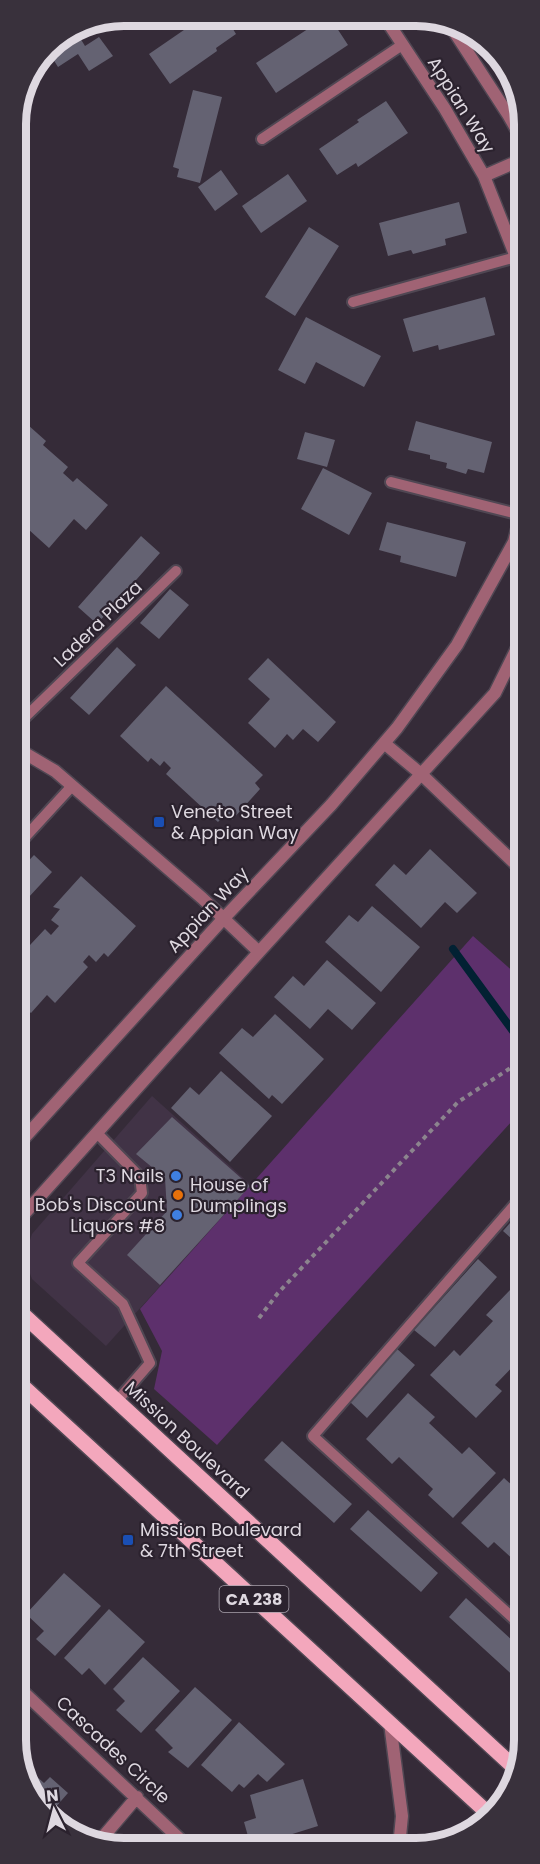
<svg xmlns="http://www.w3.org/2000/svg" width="540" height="1864" font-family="Poppins,sans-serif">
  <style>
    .built { fill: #413346 }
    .green { fill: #5d306c }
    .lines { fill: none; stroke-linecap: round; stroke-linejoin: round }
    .stream { stroke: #022133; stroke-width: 8 }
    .building { fill: #646272 }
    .service-casing { stroke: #504753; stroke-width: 14 }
    .minor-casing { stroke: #504753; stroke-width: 15 }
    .primary-casing { stroke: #504753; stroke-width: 18 }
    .path { stroke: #8c848e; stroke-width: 4; stroke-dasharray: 4.5 4.5; stroke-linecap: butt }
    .service { stroke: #a06374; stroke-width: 10 }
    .minor { stroke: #a06374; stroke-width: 12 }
    .primary { stroke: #f3a7bc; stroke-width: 15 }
    .transit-dot { fill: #1a4fb4; stroke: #2b222e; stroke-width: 2 }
    .shop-dot { fill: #3f7fe0; stroke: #2b222e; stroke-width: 2 }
    .food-dot { fill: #e8710a; stroke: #2b222e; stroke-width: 2 }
    .labels { text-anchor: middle; stroke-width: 4.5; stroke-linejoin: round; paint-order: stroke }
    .shield { fill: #2b222e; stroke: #a8a1ab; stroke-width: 1.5 }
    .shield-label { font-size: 16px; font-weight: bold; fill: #ded8e0 }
    .street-label { font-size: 18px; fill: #ded8e0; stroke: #2b222e }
    .poi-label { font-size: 18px; fill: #ded8e0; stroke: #2b222e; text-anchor: start }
    .rim { fill: none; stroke: #ded8e0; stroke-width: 8 }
  </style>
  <rect width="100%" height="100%" fill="#352b38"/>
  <path class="built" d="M152,1096L251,1185L106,1346L32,1279L24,1258L32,1234Z"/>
  <path class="green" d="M473,936L524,981V1108L217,1445L154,1389L162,1351L140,1309Z"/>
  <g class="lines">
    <path class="stream" d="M453,949L518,1038"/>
  </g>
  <path class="building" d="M323,19H331L348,45L276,93L256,63Z
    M197,21H228L236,34L216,48L217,51L170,84L149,54Z
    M74,28L85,46L99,37L113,56L89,71L78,54L58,67L46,48Z
    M193,90L222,97L200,183L177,177L179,169L173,167Z
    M386,101L408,133L358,167L356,163L337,175L319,149L359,122L357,120Z
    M221,170L238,194L215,211L198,187Z
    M288,174L307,201L261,233L242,206Z
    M459,202L467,233L445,239L446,245L413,254L411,250L388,256L379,223Z
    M309,227L339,246L295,316L265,297Z
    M485,297L495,335L439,350L438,345L413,352L403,319Z
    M306,317L381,356L364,387L316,362L305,384L278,370Z
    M19,417L46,441L43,445L68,467L63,473L73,482L77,478L108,505L86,530L74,519L49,548L17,519L23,512L16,506V421Z
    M416,421L492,442L484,473L468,469L466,474L446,468L447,463L430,459V455L408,450Z
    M305,432L335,440L327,467L297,459Z
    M323,468L372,493L349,535L301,509Z
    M387,522L466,542L456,577L400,562L401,556L379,550Z
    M141,536L160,553L97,624L78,607Z
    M170,589L189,605L159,639L140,623Z
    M117,647L136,665L89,715L70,698Z
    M268,658L336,722L318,742L303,729L293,740L287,734L275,748L248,723L270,699L248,679Z
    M166,686L263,775L255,783L260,789L232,820L225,814L218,822L166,774L171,768L164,761L160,766L151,758L148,762L120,736Z
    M430,849L477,893L457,913L445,902L421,928L375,885L394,864L406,875Z
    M34,855L52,872L16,911V874Z
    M81,876L136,926L108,957L104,953L96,962L89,955L83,962L88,967L55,1003L47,995L31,1013L16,1000V978L22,972L16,967V960L45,929L51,935L59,926L51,920L60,909L53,907Z
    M372,906L420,947L381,992L325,942L349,915L358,922Z
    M327,960L376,1003L352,1030L328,1009L310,1029L274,997L293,976L304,986Z
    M275,1014L324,1059L282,1104L272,1095L269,1099L219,1053L242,1028L253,1037Z
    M221,1071L272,1116L230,1162L171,1108L190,1087L199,1095Z
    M172,1117L250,1186L160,1285L127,1255L167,1211L165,1178L136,1154Z
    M524,1207V1247L523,1249L503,1231Z
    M478,1259L497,1277L435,1347L414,1330Z
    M511,1289L524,1301V1355L495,1385L502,1391L476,1418L430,1375L454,1350L460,1356L493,1321L486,1315Z
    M396,1348L415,1365L367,1418L349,1401Z
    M408,1393L435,1417L429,1423L462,1454L469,1447L496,1473L453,1518L428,1495L433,1489L399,1457L392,1464L366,1439Z
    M282,1441L352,1504L334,1523L264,1460Z
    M504,1478L525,1497V1570L494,1542L488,1548L461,1523Z
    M368,1510L438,1573L421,1592L350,1529Z
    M64,1573L101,1606L55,1656L36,1639L44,1631L26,1614Z
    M466,1598L525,1652V1675L519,1681L449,1617Z
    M109,1609L145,1642L105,1685L89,1668L82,1675L64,1658Z
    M143,1657L180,1691L141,1733L116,1710L125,1701L113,1689Z
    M195,1687L232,1720L188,1768L168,1752L173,1748L155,1730Z
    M239,1722L285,1764L267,1782L258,1774L244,1788L239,1784L232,1792L201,1765Z
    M26,1767L44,1783L50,1777L68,1793L47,1817L22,1771Z
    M303,1779L318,1826L251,1847L244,1822L256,1818L250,1795Z"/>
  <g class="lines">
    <defs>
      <path id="service" d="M124,23V22
        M262,139L402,45
        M353,302L516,257
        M391,482L521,515
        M16,726L176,571
        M16,847L72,786
        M97,1133L140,1177L142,1193L78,1263L123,1304L150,1363L117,1401
        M524,1194L313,1436L525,1629"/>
      <path id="minor" d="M385,18L445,109L484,176L516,257L523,283
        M448,22L509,116L523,141
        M484,176L523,159
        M384,743L421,774L524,872
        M16,748L55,771L202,898L259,952
        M16,1147L224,918L331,805L397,728L457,645L514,542L523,506
        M16,1223L259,952L495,693L524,634
        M17,1686L183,1842
        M390,1723L402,1816L399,1847
        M97,1844L137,1797"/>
      <path id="primary" d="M17,1309L516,1769
        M17,1381L491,1816"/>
    </defs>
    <use href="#service" class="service-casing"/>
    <use href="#minor" class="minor-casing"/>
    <use href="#primary" class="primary-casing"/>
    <path class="path" d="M259,1318L278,1293L458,1102L512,1067L524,1054"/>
    <use href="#service" class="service"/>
    <use href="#minor" class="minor"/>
    <use href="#primary" class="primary"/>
  </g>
  <g class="transit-dot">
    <rect x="153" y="816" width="12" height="12" rx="3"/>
    <rect x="122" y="1534" width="12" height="12" rx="3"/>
  </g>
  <g class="shop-dot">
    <circle cx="176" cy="1176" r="6"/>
    <circle cx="177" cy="1215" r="6"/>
  </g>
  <circle class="food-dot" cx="178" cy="1195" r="6"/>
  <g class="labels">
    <rect class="shield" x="219.5" y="1586" width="69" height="26" rx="4.5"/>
    <g class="shield-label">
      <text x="254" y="1605">CA 238</text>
    </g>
    <g class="street-label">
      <text transform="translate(461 105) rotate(58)" y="6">Appian Way</text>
      <text transform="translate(98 624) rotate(-44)" y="6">Ladera Plaza</text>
      <text transform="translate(208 910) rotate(-47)" y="6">Appian Way</text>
      <text transform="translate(187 1440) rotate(43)" y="6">Mission Boulevard</text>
      <text transform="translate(113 1750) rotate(43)" y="6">Cascades Circle</text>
    </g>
    <g class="poi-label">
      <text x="171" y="818">Veneto Street<tspan x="171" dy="21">&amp; Appian Way</tspan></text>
      <text x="164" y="1182" text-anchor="end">T3 Nails</text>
      <text x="190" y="1191">House of<tspan x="190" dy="21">Dumplings</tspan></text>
      <text x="165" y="1211" text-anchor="end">Bob's Discount<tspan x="165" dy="21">Liquors #8</tspan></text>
      <text x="140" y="1536">Mission Boulevard<tspan x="140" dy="21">&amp; 7th Street</tspan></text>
    </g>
  </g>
  <path d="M0 0H540V1864H0ZM124 26H416A98 98 0 0 1 514 124V1740A98 98 0 0 1 416 1838H124A98 98 0 0 1 26 1740V124A98 98 0 0 1 124 26Z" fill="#39313c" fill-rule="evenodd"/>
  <path class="rim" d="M124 26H416A98 98 0 0 1 514 124V1740A98 98 0 0 1 416 1838H124A98 98 0 0 1 26 1740V124A98 98 0 0 1 124 26Z"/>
  <g transform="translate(54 1810) rotate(354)" stroke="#2b222e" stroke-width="4.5" paint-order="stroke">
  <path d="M0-4.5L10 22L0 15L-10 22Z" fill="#ded8e0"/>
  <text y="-9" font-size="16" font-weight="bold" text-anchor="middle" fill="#ded8e0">N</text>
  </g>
</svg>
